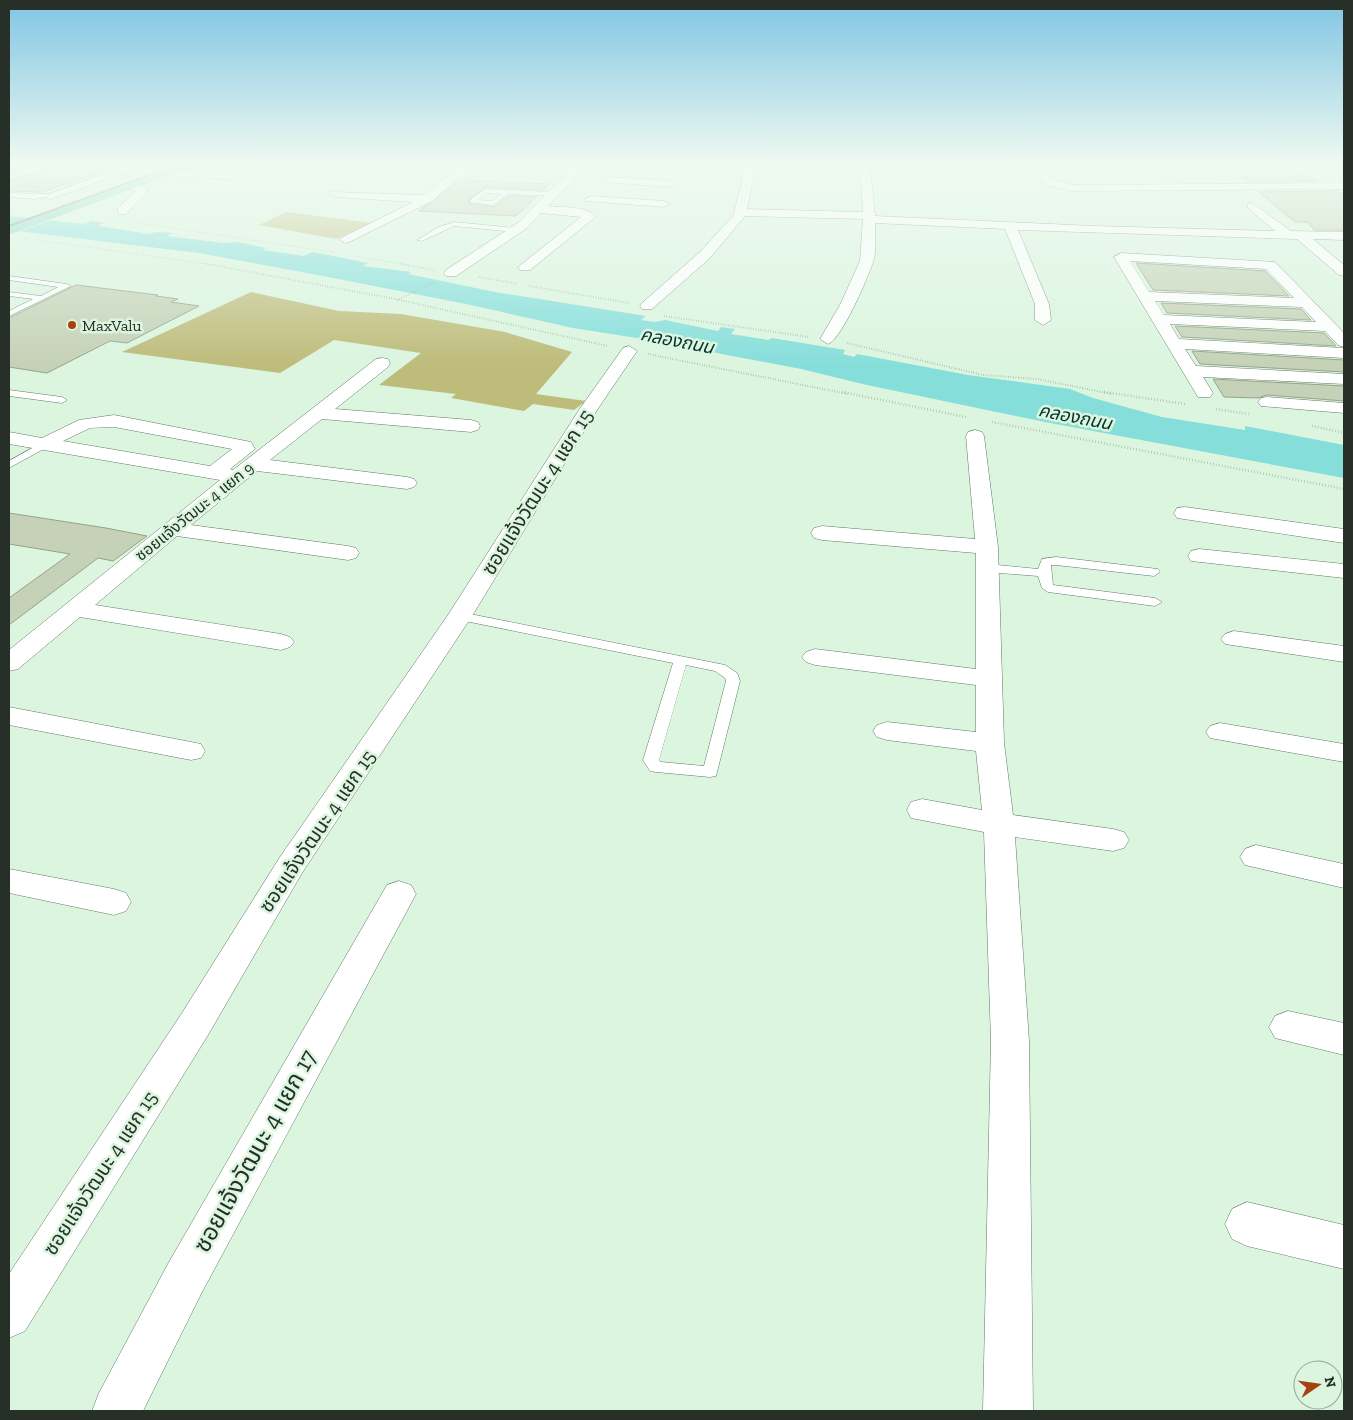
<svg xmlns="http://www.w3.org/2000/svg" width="1353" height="1420" font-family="'Zilla Slab','Noto Sans Thai',serif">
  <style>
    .green { fill: #c4c388 }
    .forest { fill: #bebc7b }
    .water { fill: #86dedb }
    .building { fill: #c5d2b7; stroke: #96a389 }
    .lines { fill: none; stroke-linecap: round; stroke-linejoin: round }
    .lane-casing { stroke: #627966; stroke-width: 1 }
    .street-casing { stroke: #627966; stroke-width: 1 }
    .primary-casing { stroke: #fff; stroke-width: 1 }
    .path-far2 { stroke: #91a494; stroke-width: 1; stroke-dasharray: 0.5 2; stroke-linecap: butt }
    .path-far1 { stroke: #91a494; stroke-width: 2; stroke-dasharray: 0.5 2; stroke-linecap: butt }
    .path { stroke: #91a494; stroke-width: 2.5; stroke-dasharray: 0.5 2.5; stroke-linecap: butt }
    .lane { fill: #fff; fill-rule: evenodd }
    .street { fill: #fff; fill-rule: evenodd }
    .primary { fill: #82dac3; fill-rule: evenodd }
    .rail { stroke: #829485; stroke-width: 2 }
    .poi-dot { fill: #a64210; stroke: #dbf5df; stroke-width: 2 }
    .labels { text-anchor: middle; stroke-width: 5; stroke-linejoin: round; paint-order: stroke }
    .far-poi-label { font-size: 16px; fill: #263028; stroke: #dbf5df; text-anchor: start }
    .far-street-label { font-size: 16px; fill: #263028; stroke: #dbf5df }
    .far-water-label { font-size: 18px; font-style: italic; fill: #043130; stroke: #dbf5df }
    .street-label { font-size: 20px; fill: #263028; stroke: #dbf5df }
    .near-street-label { font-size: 24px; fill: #263028; stroke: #dbf5df }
  </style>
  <rect width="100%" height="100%" fill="#dbf5df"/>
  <path class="green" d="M286,212L372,223L336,239L259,225Z"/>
  <path class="forest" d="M251,292L339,311L401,314L505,332L572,352L536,394L586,401L574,410L533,404L524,411L451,398L456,394L379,385L421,353L334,340L280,373L122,352Z"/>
  <path class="water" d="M9,216L84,224L92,221L104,223L98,226L149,234L156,232L173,233L167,236L224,243L237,242L266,248L263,250L304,256L313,252L368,263L363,266L412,272L408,274L495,292L646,316L641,320L655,322L665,320L718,331L721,327L735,329L731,334L768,340L772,338L845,350L843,354L854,357L857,354L968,375L1070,389L1093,398L1162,417L1245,430V426L1344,445V478L1045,422L867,385L801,369L643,339L573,328L466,304L318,275L199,253L9,230Z"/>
  <path class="building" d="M51,166H107V170L42,192L9,191V182Z
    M1229,166H1288L1318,181L1247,182Z
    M460,180L550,184L544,190L485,187L468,200L470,204L493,207L509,196L536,197L516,216L419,211Z
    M1336,191L1344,195V230H1314L1307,222H1295L1259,192Z
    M1136,263L1265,271L1289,296L1153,290Z
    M76,285L158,295L156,296L178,299L171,302L199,306L127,343L110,341L47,373L9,367V318Z
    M1161,303L1301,309L1311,320L1167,313Z
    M1175,326L1324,333L1336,346L1182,337Z
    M1192,351L1344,360V372L1200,364Z
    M1213,379L1344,386V401L1267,395L1258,398L1224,397Z
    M9,513L106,528L147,536L113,561L98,558L9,625V598L70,554L9,544Z"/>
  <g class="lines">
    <defs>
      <path id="lane" d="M40,166H49L9,180V176Z
        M485,189L552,192L555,194L552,196L508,194L493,205L470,202V200ZM486,193L501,194L492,201L478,200Z
        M9,193L50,194L53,196L34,199L9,197Z
        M454,222L515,228L518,230L515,232L454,226L422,241L417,240L439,227Z
        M9,276L67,284L71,286L9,316V311L33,299L9,296V292L41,296L58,287L9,280Z
        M9,390L62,397L67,400L62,403L9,396Z
        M45,441L50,444L49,446L9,468V461Z
        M1056,557L1158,569L1160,572L1154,576L1056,565H1051L1053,585L1155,598L1162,602L1155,606L1048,592L1042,588L1038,576L987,572L981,568L987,564L1038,569L1042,559Z
        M460,612L725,665L737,673L740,681L716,776L710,777L656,772L650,771L643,760L673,663L455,619L453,616L455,613ZM686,665L715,671L725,678L726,681L704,766L661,762L659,760Z"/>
      <path id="street" d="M126,166H142L54,198L50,199L44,196Z
        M285,166H355L359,169L354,172L290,169Z
        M462,166H473L432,201L349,242L345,243L339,239L413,202L336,197L330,194L332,192L423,195Z
        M574,166H585L548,206C561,208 585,205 595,216L593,219L530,270H520L518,267L581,217L541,213L527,228L456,276H446L444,273L446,270L519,222Z
        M746,166H756L747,209L863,212L860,166H870L875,216L1095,226L1275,231L1248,208V204L1252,203L1291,231L1344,232V240L1313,239L1344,265V276L1339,275L1297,239L1018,230L1049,304L1051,320L1043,325L1035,320V304L1005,229L875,223C875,235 877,251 873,262C868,278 841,340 828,344L820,339L840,305L860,261L863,219L745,216L710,258L652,309H642L640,306L642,303L700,252L733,216Z
        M1020,166H1032L1057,181L1072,185L1344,183V189L1072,191L1049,186Z
        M169,170L229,173L234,176L229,179L165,175L164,173Z
        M609,177L669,181L674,184L669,187L605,182V178Z
        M130,184L145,187L148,192L126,214H118V208L136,191L126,189L124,187Z
        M591,196L664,201L670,204L664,207L587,201L585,199Z
        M1121,253L1275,262L1344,333V347L1338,345L1325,331L1170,324L1179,339L1344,348V358L1185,349L1196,366L1344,374V384L1203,377L1213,393L1210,397H1198L1114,257ZM1130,261L1266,269L1294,298L1149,292ZM1155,301L1302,307L1316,322L1164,315Z
        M629,346L637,351L597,410L472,616L302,873L208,1035L25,1331L9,1338V1274L182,1013L280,857L448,615L579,410L623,348Z
        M382,358L388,359L390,363L388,367L335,409L471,420L478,422L480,426L478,430L471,432L322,419L270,460L407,477L414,479L417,483L414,487L407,489L257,471L191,525L348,546L356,548L359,553L356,558L348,560L177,536L95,605L281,634L290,637L294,642L290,647L281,650L80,617L18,669L9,671V650L220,480L9,444V432L42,438L79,420L114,415L251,442L255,449L230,469L233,470L376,359ZM114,427L232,449L210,466L63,441L90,428Z
        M1267,397L1344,403V413L1261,406L1258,402L1261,398Z
        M975,430L982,432L984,436L998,547L1004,743L1013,815L1113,829L1124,832L1129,840L1124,848L1113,851L1015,837L1029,1041L1033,1411H983L991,1041L984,832L911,818L907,810L911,802L922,799L982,810L976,751L887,740L877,737L873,731L877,725L887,722L976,732V685L815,665L806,662L802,657L806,652L815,649L976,669V553L822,540L814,538L811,533L814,528L822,526L975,539L966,436L968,432Z
        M1185,507L1344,529V543L1177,518L1174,513L1177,508Z
        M1199,549L1344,564V578L1191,561L1188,556L1191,551Z
        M1234,631L1344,646V662L1225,644L1221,639L1225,634Z
        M9,707L191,742L201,744L205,751L201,758L191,760L9,725Z
        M1220,723L1344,744V762L1210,738L1206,732L1210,726Z
        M1256,845L1344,864V888L1245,865L1240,857L1245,849Z
        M9,869L114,889L126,893L131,902L126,911L114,915L9,893Z
        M399,881L411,885L416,894L201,1294L143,1411H92L99,1393L169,1262L387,885Z
        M1288,1011L1344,1023V1055L1275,1038L1269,1027L1275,1016Z
        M1247,1202L1344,1225V1269L1247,1246L1232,1239L1225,1224L1232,1209Z"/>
      <path id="primary" d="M179,166H194L9,235V227Z"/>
    </defs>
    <use href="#lane" class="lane-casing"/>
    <use href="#street" class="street-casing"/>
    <use href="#primary" class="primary-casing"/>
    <path class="path-far2" d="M137,223L333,252
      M37,240L214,265
      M354,256L408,265"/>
    <path class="path-far1" d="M207,264L395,299L608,346
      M401,264L434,270
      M479,277L518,284
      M529,286L629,303
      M397,300L434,282
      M664,316L809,337
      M847,343L983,375L1037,379L1112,394
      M648,354L848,394"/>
    <path class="path" d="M842,392L966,417
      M1104,392L1185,404
      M1216,409L1249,414
      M992,422L1344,489
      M1312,426L1344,433"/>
    <use href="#lane" class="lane"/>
    <use href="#street" class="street"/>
    <use href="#primary" class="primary"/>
    <path class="rail" d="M9,226L175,166"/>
  </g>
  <linearGradient id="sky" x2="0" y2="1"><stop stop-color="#81c5e3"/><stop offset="0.45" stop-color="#effaf1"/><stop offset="1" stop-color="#effaf1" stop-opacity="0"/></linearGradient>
  <rect width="1353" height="365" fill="url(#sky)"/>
  <circle class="poi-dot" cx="72" cy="325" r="5"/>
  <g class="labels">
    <g class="far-poi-label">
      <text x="82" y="331">MaxValu</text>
    </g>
    <g class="far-street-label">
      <text transform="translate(194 511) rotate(-39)" y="6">ซอยแจ้งวัฒนะ 4 แยก 9</text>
    </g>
    <g class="far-water-label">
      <text transform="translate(677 341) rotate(11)" y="6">คลองถนน</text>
      <text transform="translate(1075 417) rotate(11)" y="6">คลองถนน</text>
    </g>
    <g class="street-label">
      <text transform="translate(537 492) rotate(-58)" y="7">ซอยแจ้งวัฒนะ 4 แยก 15</text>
      <text transform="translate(317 831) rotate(-56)" y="7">ซอยแจ้งวัฒนะ 4 แยก 15</text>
      <text transform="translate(100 1173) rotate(-57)" y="7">ซอยแจ้งวัฒนะ 4 แยก 15</text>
    </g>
    <g class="near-street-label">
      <text transform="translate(255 1151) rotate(-61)" y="8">ซอยแจ้งวัฒนะ 4 แยก 17</text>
    </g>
  </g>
  <rect width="1353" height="1420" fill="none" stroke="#263028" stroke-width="20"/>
  <g transform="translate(1318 1385) rotate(77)"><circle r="24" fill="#dbf5df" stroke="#93a696"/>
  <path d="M0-4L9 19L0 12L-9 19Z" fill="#a64210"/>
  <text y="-8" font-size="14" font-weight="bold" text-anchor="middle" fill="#263028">N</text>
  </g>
</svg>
